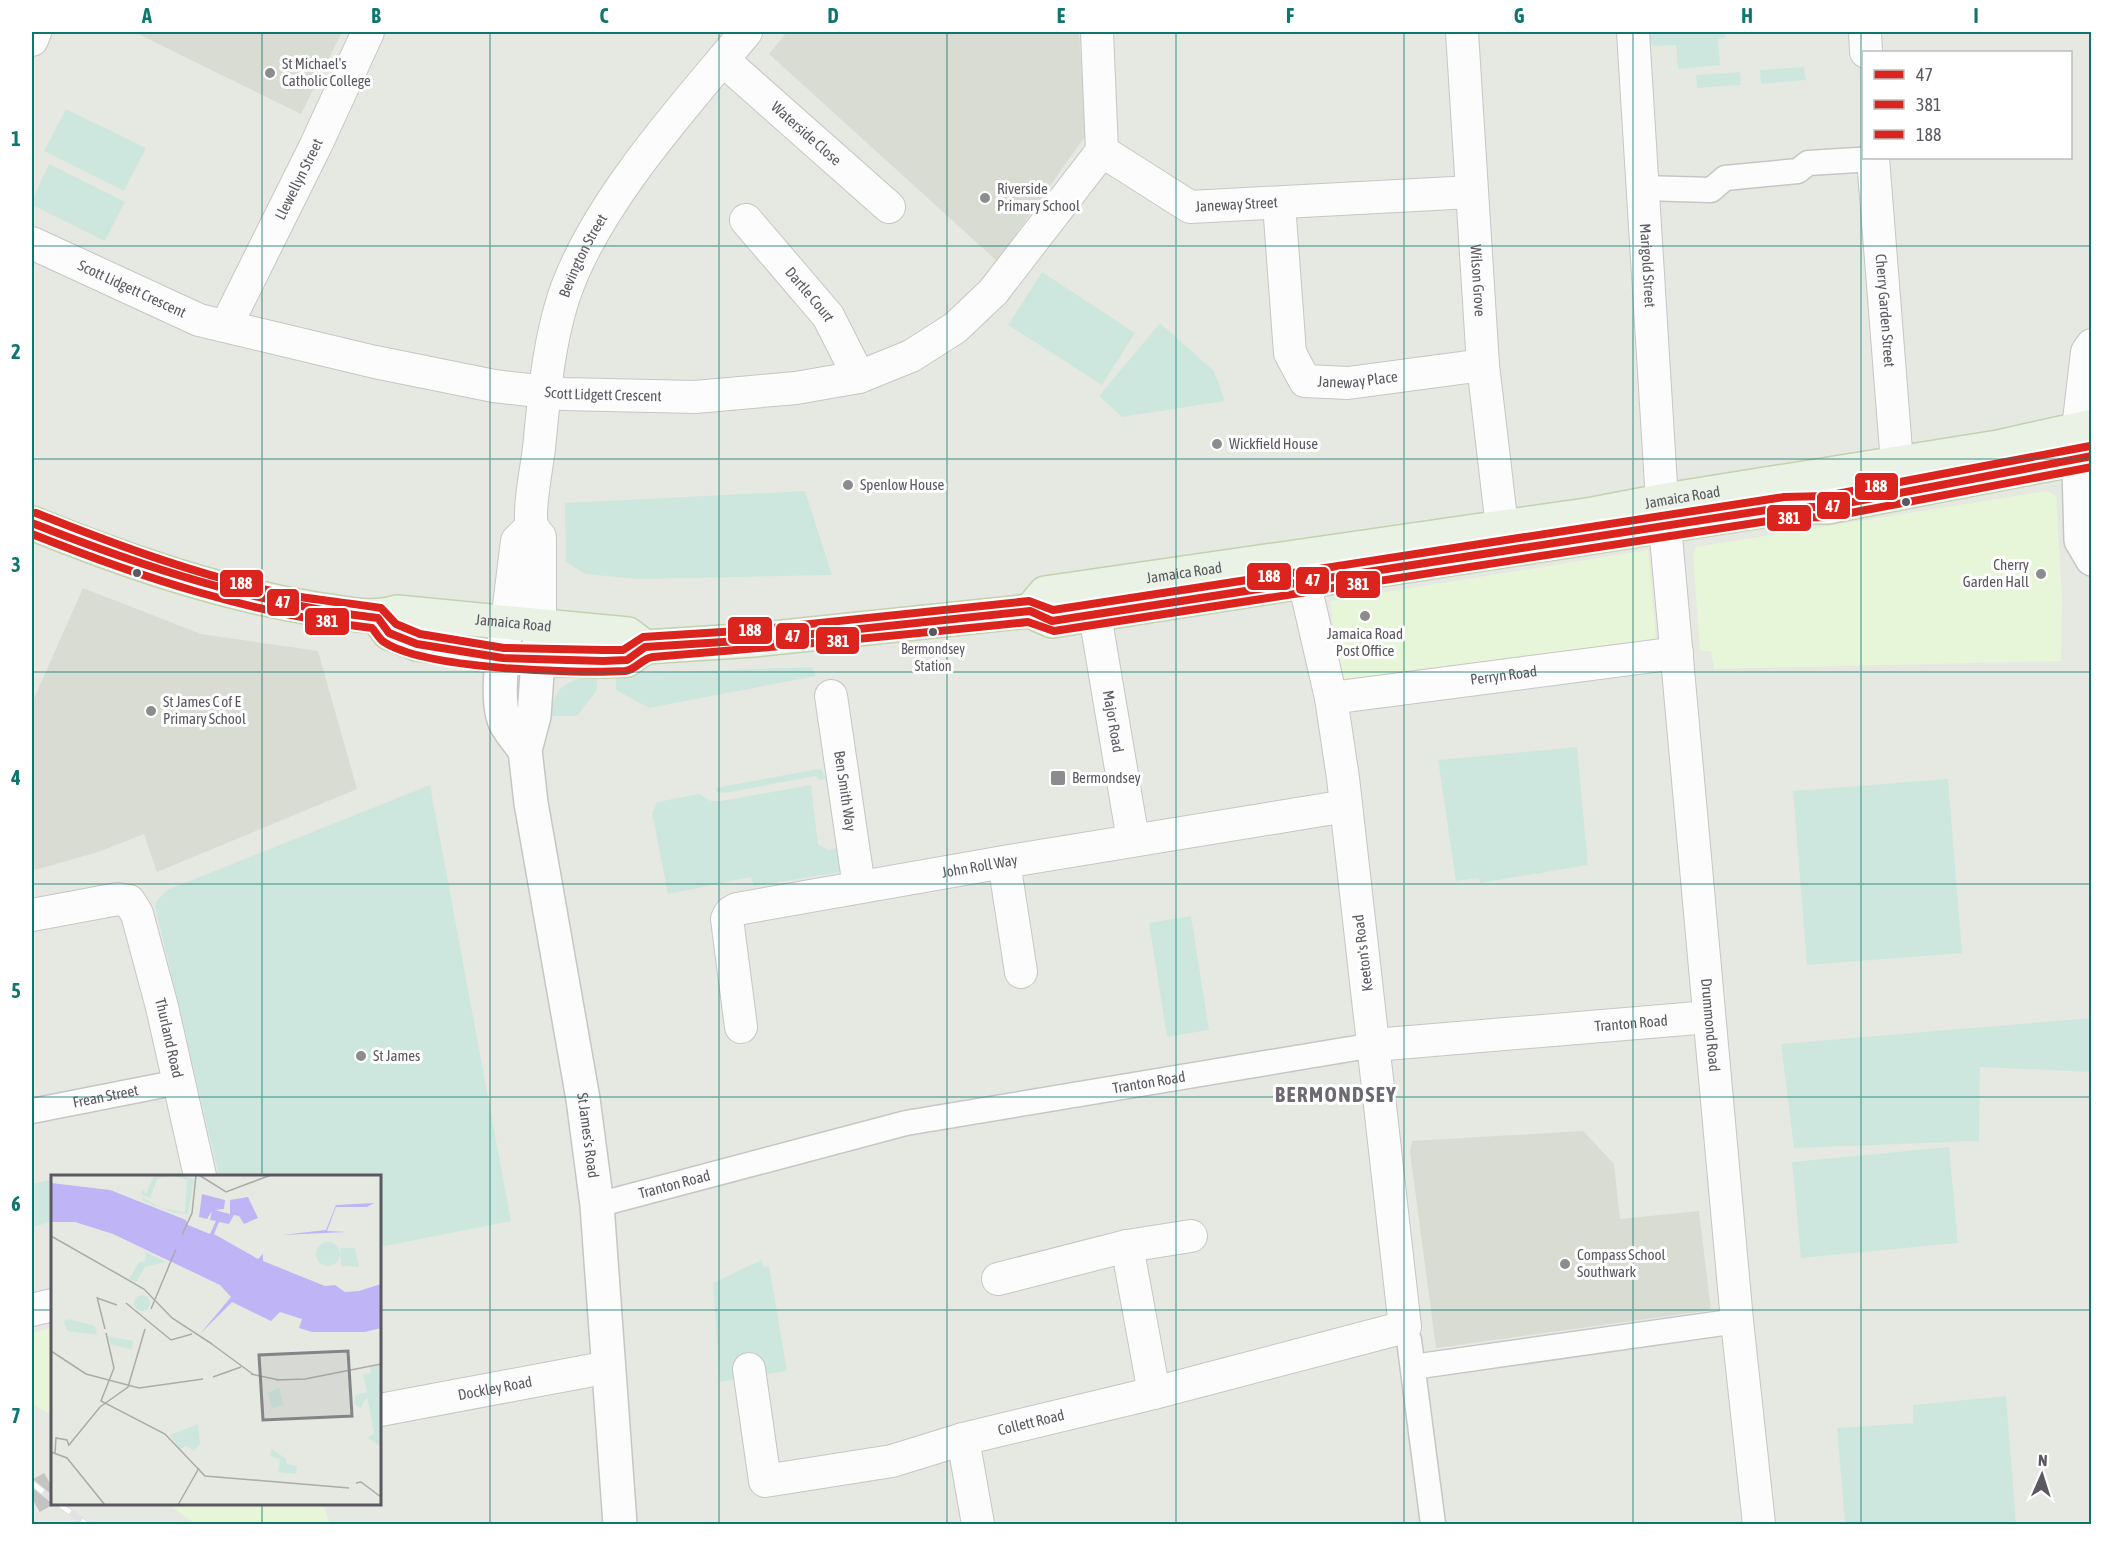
<svg xmlns="http://www.w3.org/2000/svg" width="2123" height="1556" font-family="'Asap Condensed',sans-serif">
  <style>
    .commercial { fill: #e7f5d9 }
    .education { fill: #d8dcd2 }
    .green { fill: #cee7de }
    .lines { fill: none; stroke-linecap: round; stroke-linejoin: round }
    .minor-tunnel { stroke: #c3c5c2; stroke-width: 32; stroke-dasharray: 32 16; stroke-linecap: butt }
    .pedestrian-casing { stroke: #c6c6c6; stroke-width: 27 }
    .minor-casing { stroke: #c6c6c6; stroke-width: 34 }
    .tertiary-casing { stroke: #c6c6c6; stroke-width: 36 }
    .primary-casing { stroke: #c2d2af; stroke-width: 36 }
    .pedestrian { stroke: #fbfcfb; stroke-width: 24 }
    .minor { stroke: #fbfcfb; stroke-width: 32 }
    .tertiary { stroke: #fbfcfb; stroke-width: 33 }
    .primary { stroke: #eaf2e5; stroke-width: 33 }
    .rail-casing { stroke: #e3e2e2; stroke-width: 7 }
    .rail { stroke: #fff; stroke-width: 4.5; stroke-dasharray: 14; stroke-linecap: butt }
    .bus-1-casing { stroke: #fff; stroke-width: 12 }
    .bus-2-casing { stroke: #fff; stroke-width: 12 }
    .bus-3-casing { stroke: #fff; stroke-width: 12 }
    .bus-1 { stroke: #dc241f; stroke-width: 8 }
    .bus-2 { stroke: #dc241f; stroke-width: 8 }
    .bus-3 { stroke: #dc241f; stroke-width: 8 }
    .grid { fill: none; stroke: #0f766e; stroke-width: 1.5; stroke-opacity: 0.55 }
    .poi-dot { fill: #8c8b8e; stroke: #fff; stroke-width: 2 }
    .bus-dot { fill: #5b5861; stroke: #fff; stroke-width: 2 }
    .labels { text-anchor: middle; stroke-width: 6; stroke-linejoin: round; paint-order: stroke }
    .bus-label { font-size: 14px; fill: #5b5861; stroke: #fff }
    .poi-label { font-size: 15px; fill: #5b5861; stroke: #fff; text-anchor: start }
    .street-label { font-size: 15px; fill: #5b5861; stroke: #fff }
    .district-label { font-size: 21px; font-weight: bold; letter-spacing: 1.5px; fill: #6c6973; stroke: #fff }
    .inset-river { fill: none; stroke: #bfb4f6; stroke-width: 3 }
    .inset-road { fill: none; stroke: #aaabaa; stroke-width: 1.5 }
    .view { fill: #858387; fill-opacity: 0.15; stroke: #858387; stroke-width: 3 }
    .inset-edge { fill: none; stroke: #5b5861; stroke-width: 3 }
    .line-badge { stroke: #fff; stroke-width: 2 }
    .badge-label { font-size: 16px; text-anchor: middle; font-weight: bold; fill: #fff }
    .neatline { fill: none; stroke: #0f766e; stroke-width: 2 }
    .grid-label { font-size: 20px; text-anchor: middle; font-weight: bold; fill: #0f766e }
  </style>
  <rect width="100%" height="100%" fill="#e6e9e2"/>
  <path class="commercial" d="M2047,491L2056,496L2062,599L2061,661L1714,669L1711,651H1700L1693,553L1696,547Z
    M1648,550L1656,641L1340,681L1330,601Z
    M52,1328V1416L32,1403V1333Z
    M168,1504H323L330,1524H195Z"/>
  <path class="education" d="M134,32H342L301,114Z
    M787,32H1079L1086,135L997,261L769,54Z
    M83,588L201,634L318,651L357,789L157,872L144,834L98,852L35,870L32,858V703Z
    M1583,1131L1614,1164L1620,1219L1699,1211L1711,1310L1436,1348L1410,1152L1412,1141Z"/>
  <path class="green" d="M1645,32L1725,33V38L1718,39L1720,65L1678,69L1676,45L1653,46L1645,39Z
    M1804,67L1806,80L1761,84L1760,70Z
    M1740,72L1741,85L1697,88L1696,75Z
    M66,109L146,148L124,191L44,151Z
    M49,164L125,202L105,241L32,205V200Z
    M1042,272L1135,333L1102,385L1008,325Z
    M1160,323L1214,371L1225,401L1122,417L1099,396Z
    M805,491L832,575L637,579L585,574L566,562L565,503Z
    M812,667L816,676L649,708L616,690V674Z
    M598,673L597,690L577,716H550C554,683 569,682 598,673Z
    M1577,747L1588,865L1480,883L1479,878L1456,881L1438,760Z
    M818,769L822,770L826,779L819,780L816,776L725,793L717,792L715,788Z
    M1948,779L1962,953L1807,965L1793,791Z
    M430,785L511,1221L380,1247V1176H219L155,906L157,900L167,890Z
    M811,785L818,844L828,850L838,848L842,869L840,872L754,886L751,877L668,894L652,813L657,802L699,794L711,801H721Z
    M1191,916L1209,1030L1167,1037L1149,923Z
    M2091,1018V1072L1980,1067L1979,1141L1794,1148L1781,1044Z
    M1949,1147L1958,1243L1801,1258L1792,1162Z
    M52,1179V1222L32,1227V1184Z
    M761,1260L764,1267L769,1266L787,1371L720,1382L713,1283Z
    M2006,1396L2016,1524H1845L1837,1428L1913,1423V1405Z"/>
  <g class="lines">
    <path class="minor-tunnel" d="M32,1498L52,1487"/>
    <defs>
      <g id="pedestrian">
        <path d="M1643,188L1711,190L1725,178L1798,171L1808,163L1873,159"/>
        <path id="s1" d="M32,1111L179,1082"/>
        <path id="s2" d="M597,1205L906,1123L1374,1045"/>
        <path d="M1409,1340L1433,1524"/>
        <path d="M1413,1367L1737,1321"/>
      </g>
      <g id="minor">
        <path id="s3" d="M1097,32L1102,151L1190,207L1472,192"/>
        <path id="s4" d="M1462,32L1483,365L1502,527"/>
        <path id="s5" d="M1633,32L1661,485L1666,500"/>
        <path d="M1865,32L1866,52"/>
        <path d="M32,40L35,32"/>
        <path id="s6" d="M723,60L889,207"/>
        <path id="s7" d="M1873,158L1897,463"/>
        <path id="s8" d="M1279,204L1290,353L1305,381L1348,383L1483,365"/>
        <path id="s9" d="M746,220L828,316L859,377"/>
        <path id="s10" d="M32,243L199,320L375,362L494,386L564,394L695,397L796,388L859,377L911,356L955,328L993,292L1102,151"/>
        <path id="s11" d="M226,326L316,145L368,32"/>
        <path d="M2078,429L2087,352L2092,345"/>
        <path id="s12" d="M1665,526L1737,1321L1759,1524"/>
        <path id="s13" d="M1095,615L1131,828"/>
        <path d="M507,622L517,541L532,526"/>
        <path id="s14" d="M540,624V537C538,534 533,529 532,525C528,510 537,466 539,448C544,398 548,345 564,296C595,204 684,106 746,32"/>
        <path id="s15" d="M831,696L859,887"/>
        <path id="s16" d="M1331,698L1677,653"/>
        <path d="M1004,862L1021,972"/>
        <path id="s17" d="M32,915L118,899L129,901L137,914L162,1007L200,1176"/>
        <path id="s18" d="M741,1027L727,919L730,913L737,909L1004,862L1346,806"/>
        <path id="s19" d="M1374,1045L1709,1017"/>
        <path d="M1127,1246L1154,1393"/>
        <path d="M998,1279L1127,1246L1191,1236"/>
        <path d="M32,1310L52,1305"/>
        <path id="s20" d="M749,1369L765,1481L892,1461L963,1439L1154,1393L1405,1327L1343,778L1331,698L1304,581"/>
        <path id="s21" d="M380,1410L609,1367"/>
        <path d="M963,1439L978,1524"/>
      </g>
      <g id="tertiary">
        <path d="M2078,432L2081,540L2092,559"/>
        <path d="M507,622C504,647 494,701 506,724C511,733 519,742 525,750"/>
        <path id="s22" d="M540,632L534,716L525,750L531,803L583,1099L597,1205L620,1524"/>
      </g>
      <g id="primary">
        <path id="s23" d="M32,523C123,560 218,593 316,609C344,613 370,620 397,612L628,634L645,647"/>
        <path id="s24" d="M1030,611L1045,593L1593,514L1666,500L1998,447L2092,426"/>
        <path d="M378,618L389,633L417,644L503,658L603,661L627,660L645,647L754,640L1030,611L1052,621L1786,507H1827L2092,456"/>
      </g>
    </defs>
    <use href="#pedestrian" class="pedestrian-casing"/>
    <use href="#minor" class="minor-casing"/>
    <use href="#tertiary" class="tertiary-casing"/>
    <use href="#primary" class="primary-casing"/>
    <use href="#pedestrian" class="pedestrian"/>
    <use href="#minor" class="minor"/>
    <use href="#tertiary" class="tertiary"/>
    <use href="#primary" class="primary"/>
    <defs>
      <path id="rail" d="M32,1483L52,1499
        M59,1504L86,1524"/>
    </defs>
    <use href="#rail" class="rail-casing"/>
    <use href="#rail" class="rail"/>
    <defs>
      <path id="bus-1" d="M32,523C145,568 257,604 378,618L389,633L417,644L503,658L603,661L627,660L645,647L754,640L1030,611L1052,621L1786,507H1827L2092,456"/>
      <path id="bus-2" d="M32,534C142,578 253,614 372,628C376,632 379,639 384,642C425,669 574,674 625,671C636,670 642,658 653,657C778,647 903,635 1028,622L1054,631L1787,518L1829,517L2092,467"/>
      <path id="bus-3" d="M36,513C119,546 202,577 290,595C320,601 351,603 381,608L396,624L420,634L504,648L603,650H623L643,637L753,630L1029,601L1053,610L1784,497L1826,496L2090,446"/>
    </defs>
    <use href="#bus-1" class="bus-1-casing"/>
    <use href="#bus-2" class="bus-2-casing"/>
    <use href="#bus-3" class="bus-3-casing"/>
    <use href="#bus-1" class="bus-1"/>
    <use href="#bus-2" class="bus-2"/>
    <use href="#bus-3" class="bus-3"/>
  </g>
  <path class="grid" d="M262,32V1176M490,32V1524M719,32V1524M947,32V1524M1176,32V1524M1404,32V1524M1633,32V1524M1861,32V1524M32,246H2092M32,459H2092M32,672H2092M32,884H2092M32,1097H2092M32,1310H52M380,1310H2092M262,1504V1524"/>
  <g class="poi-dot">
    <circle cx="270" cy="73" r="6"/>
    <circle cx="985" cy="198" r="6"/>
    <circle cx="1217" cy="444" r="6"/>
    <circle cx="848" cy="485" r="6"/>
    <circle cx="2041" cy="574" r="6"/>
    <circle cx="1365" cy="616" r="6"/>
    <circle cx="151" cy="711" r="6"/>
    <rect x="1050" y="770" width="16" height="16" rx="3"/>
    <circle cx="361" cy="1056" r="6"/>
    <circle cx="1565" cy="1264" r="6"/>
  </g>
  <g class="bus-dot">
    <circle cx="1906" cy="502" r="5"/>
    <circle cx="137" cy="573" r="5"/>
    <circle cx="933" cy="632" r="5"/>
  </g>
  <g class="labels">
    <g class="bus-label">
      <text x="933" y="654">Bermondsey<tspan x="933" dy="17">Station</tspan></text>
    </g>
    <g class="poi-label">
      <text x="282" y="69">St Michael's<tspan x="282" dy="17">Catholic College</tspan></text>
      <text x="997" y="194">Riverside<tspan x="997" dy="17">Primary School</tspan></text>
      <text x="1229" y="449">Wickfield House</text>
      <text x="860" y="490">Spenlow House</text>
      <text x="2029" y="570" text-anchor="end">Cherry<tspan x="2029" dy="17">Garden Hall</tspan></text>
      <text x="1365" y="639" text-anchor="middle">Jamaica Road<tspan x="1365" dy="17">Post Office</tspan></text>
      <text x="163" y="707">St James C of E<tspan x="163" dy="17">Primary School</tspan></text>
      <text x="1072" y="783">Bermondsey</text>
      <text x="373" y="1061">St James</text>
      <text x="1577" y="1260">Compass School<tspan x="1577" dy="17">Southwark</tspan></text>
    </g>
    <g class="street-label">
      <text dy="5" stroke="none"><textPath href="#s6" startOffset="111">Waterside Close</textPath></text>
      <text dy="5" stroke="none"><textPath href="#s11" startOffset="164">Llewellyn Street</textPath></text>
      <text dy="5" stroke="none"><textPath href="#s3" startOffset="270">Janeway Street</textPath></text>
      <text dy="5" stroke="none"><textPath href="#s14" startOffset="378">Bevington Street</textPath></text>
      <text dy="5" stroke="none"><textPath href="#s5" startOffset="234">Marigold Street</textPath></text>
      <text dy="5" stroke="none"><textPath href="#s4" startOffset="249">Wilson Grove</textPath></text>
      <text dy="5" stroke="none"><textPath href="#s10" startOffset="110">Scott Lidgett Crescent</textPath></text>
      <text dy="5" stroke="none"><textPath href="#s9" startOffset="98">Dartle Court</textPath></text>
      <text dy="5" stroke="none"><textPath href="#s7" startOffset="153">Cherry Garden Street</textPath></text>
      <text dy="5" stroke="none"><textPath href="#s8" startOffset="234">Janeway Place</textPath></text>
      <text dy="5" stroke="none"><textPath href="#s10" startOffset="596">Scott Lidgett Crescent</textPath></text>
      <text dy="5" stroke="none"><textPath href="#s24" startOffset="668">Jamaica Road</textPath></text>
      <text dy="5" stroke="none"><textPath href="#s24" startOffset="164">Jamaica Road</textPath></text>
      <text dy="5" stroke="none"><textPath href="#s23" startOffset="496">Jamaica Road</textPath></text>
      <text dy="5" stroke="none"><textPath href="#s16" startOffset="174">Perryn Road</textPath></text>
      <text dy="5" stroke="none"><textPath href="#s13" startOffset="108">Major Road</textPath></text>
      <text dy="5" stroke="none"><textPath href="#s15" startOffset="96">Ben Smith Way</textPath></text>
      <text dy="5" stroke="none"><textPath href="#s18" startOffset="370">John Roll Way</textPath></text>
      <text transform="translate(1363 953) rotate(-97)" y="5">Keeton's Road</text>
      <text dy="5" stroke="none"><textPath href="#s19" startOffset="258">Tranton Road</textPath></text>
      <text dy="5" stroke="none"><textPath href="#s12" startOffset="501">Drummond Road</textPath></text>
      <text dy="5" stroke="none"><textPath href="#s17" startOffset="242">Thurland Road</textPath></text>
      <text dy="5" stroke="none"><textPath href="#s2" startOffset="566">Tranton Road</textPath></text>
      <text dy="5" stroke="none"><textPath href="#s1" startOffset="75">Frean Street</textPath></text>
      <text dy="5" stroke="none"><textPath href="#s22" startOffset="510">St James's Road</textPath></text>
      <text dy="5" stroke="none"><textPath href="#s2" startOffset="80">Tranton Road</textPath></text>
      <text dy="5" stroke="none"><textPath href="#s21" startOffset="117">Dockley Road</textPath></text>
      <text dy="5" stroke="none"><textPath href="#s20" startOffset="386">Collett Road</textPath></text>
    </g>
    <g class="district-label">
      <text x="1336" y="1102">BERMONDSEY</text>
    </g>
  </g>
  <g transform="translate(51 1175)">
    <rect width="330" height="330" fill="#e6e9e2"/>
    <path d="M103,0H133L143,5L137,39L123,38L92,26L91,22L111,33L134,37L136,5L124,1L107,3L99,23L91,20V14L95,19ZM265 79a12 12 0 1 1 24 0a12 12 0 1 1-24 0ZM289,73H304L308,92L290,91ZM95,77L115,87L94,92L85,107L78,104L88,87L94,86ZM83 128a8 8 0 1 1 16 0a8 8 0 1 1-16 0ZM18,144L44,151L46,160L17,156L12,146ZM56,161L82,166L81,175L60,169ZM330,190V272L317,263L323,258L316,221L310,233L303,229L305,220L316,217L312,199L320,198L319,192ZM228,212L232,230L221,233L217,218ZM147,249L149,269L143,276L135,271L128,275L119,260ZM220,273L235,284L236,289L246,291L245,299L227,297L229,284L219,281Z" fill="#cee7de"/>
    <path d="M0,8L59,15L135,45L137,50L159,59L165,46L159,45L161,36L156,44L148,42L151,19L174,25L173,34L164,35L179,39V25L197,22L207,43L193,49L188,41L183,40L178,49L168,47L163,59L207,84L212,79V86L274,111L284,110L294,117L308,116L330,109V153L314,157H261L248,153L251,144L229,137L220,146L181,127L149,159L180,122L169,110L62,59L24,47H0ZM323,28L316,32H285L276,56L295,57L231,60L275,55L285,30Z" fill="#bfb4f6"/>
    <path class="inset-river" d="M0,23L64,35M0,25L41,31M0,26L55,36M0,32L22,41L88,35L122,66L187,104L247,132L297,140L330,133M54,32L83,34M60,37L102,48M71,37L96,43M27,41L57,39L121,67L186,106L246,134L297,143L330,136M101,44L131,52M104,48L188,102L248,130L297,138L330,131M106,49L131,55M138,55L149,59L189,100L250,128L297,135L330,128"/>
    <path class="inset-road" d="M36,0H65M148,0L175,17L220,0M131,60L141,38L145,0M0,61L93,114L121,143L161,169M46,122L54,154M46,123L66,130M75,128L120,165L141,159M100,134L125,74M55,158L63,193L50,226L114,259L154,301L298,313M158,167L203,200M0,176L35,199L88,213L152,204M200,199L228,205M162,202L190,192M225,205L254,204L330,189M18,270L49,232L77,212L94,154M0,277L16,283L54,330M4,278L5,263L16,265L18,271M305,308L310,307L330,322M127,330L148,293"/>
    <path class="view" d="M297,176L301,241L212,245L208,180Z"/>
    <rect width="330" height="330" class="inset-edge"/>
  </g>
  <g class="line-badge">
    <rect x="1854" y="472" width="45" height="29" rx="6" fill="#dc241f"/>
    <rect x="1816" y="491" width="35" height="29" rx="6" fill="#dc241f"/>
    <rect x="1766" y="504" width="46" height="28" rx="6" fill="#dc241f"/>
    <rect x="1246" y="562" width="46" height="29" rx="6" fill="#dc241f"/>
    <rect x="1295" y="566" width="35" height="29" rx="6" fill="#dc241f"/>
    <rect x="219" y="569" width="45" height="29" rx="6" fill="#dc241f"/>
    <rect x="1335" y="570" width="46" height="29" rx="6" fill="#dc241f"/>
    <rect x="266" y="588" width="34" height="29" rx="6" fill="#dc241f"/>
    <rect x="304" y="607" width="46" height="29" rx="6" fill="#dc241f"/>
    <rect x="727" y="616" width="46" height="29" rx="6" fill="#dc241f"/>
    <rect x="775" y="622" width="35" height="28" rx="6" fill="#dc241f"/>
    <rect x="815" y="626" width="45" height="29" rx="6" fill="#dc241f"/>
  </g>
  <g class="badge-label">
    <text x="1876" y="492">188</text>
    <text x="1833" y="512">47</text>
    <text x="1789" y="524">381</text>
    <text x="1269" y="582">188</text>
    <text x="1313" y="586">47</text>
    <text x="241" y="589">188</text>
    <text x="1358" y="590">381</text>
    <text x="283" y="608">47</text>
    <text x="327" y="627">381</text>
    <text x="750" y="636">188</text>
    <text x="793" y="642">47</text>
    <text x="838" y="647">381</text>
  </g>
  <rect width="2123" height="1556" fill="none" stroke="#ffffff" stroke-width="66"/>
  <rect x="1862" y="51" width="210" height="108" fill="#ffffff" stroke="#bdbcc0" stroke-width="1.5"/>
  <rect x="1874" y="70" width="30" height="9" fill="#dc241f" stroke="#bdbcc0" stroke-width="1.5"/>
  <text x="1916" y="81" font-size="18" fill="#5b5861">47</text>
  <rect x="1874" y="100" width="30" height="9" fill="#dc241f" stroke="#bdbcc0" stroke-width="1.5"/>
  <text x="1916" y="111" font-size="18" fill="#5b5861">381</text>
  <rect x="1874" y="130" width="30" height="9" fill="#dc241f" stroke="#bdbcc0" stroke-width="1.5"/>
  <text x="1916" y="141" font-size="18" fill="#5b5861">188</text>
  <g transform="translate(2042 1475) rotate(3)" stroke="#ffffff" stroke-width="4.5" paint-order="stroke">
  <path d="M0-4.5L10 22L0 15L-10 22Z" fill="#5b5861"/>
  <text y="-9" font-size="16" font-weight="bold" text-anchor="middle" fill="#5b5861">N</text>
  </g>
  <rect x="33" y="33" width="2057" height="1490" class="neatline"/>
  <g class="grid-label">
    <text x="147" y="23">A</text>
    <text x="376" y="23">B</text>
    <text x="604" y="23">C</text>
    <text x="833" y="23">D</text>
    <text x="1061" y="23">E</text>
    <text x="1290" y="23">F</text>
    <text x="1519" y="23">G</text>
    <text x="1747" y="23">H</text>
    <text x="1976" y="23">I</text>
    <text x="16" y="146">1</text>
    <text x="16" y="359">2</text>
    <text x="16" y="572">3</text>
    <text x="16" y="785">4</text>
    <text x="16" y="998">5</text>
    <text x="16" y="1211">6</text>
    <text x="16" y="1423">7</text>
  </g>
</svg>
